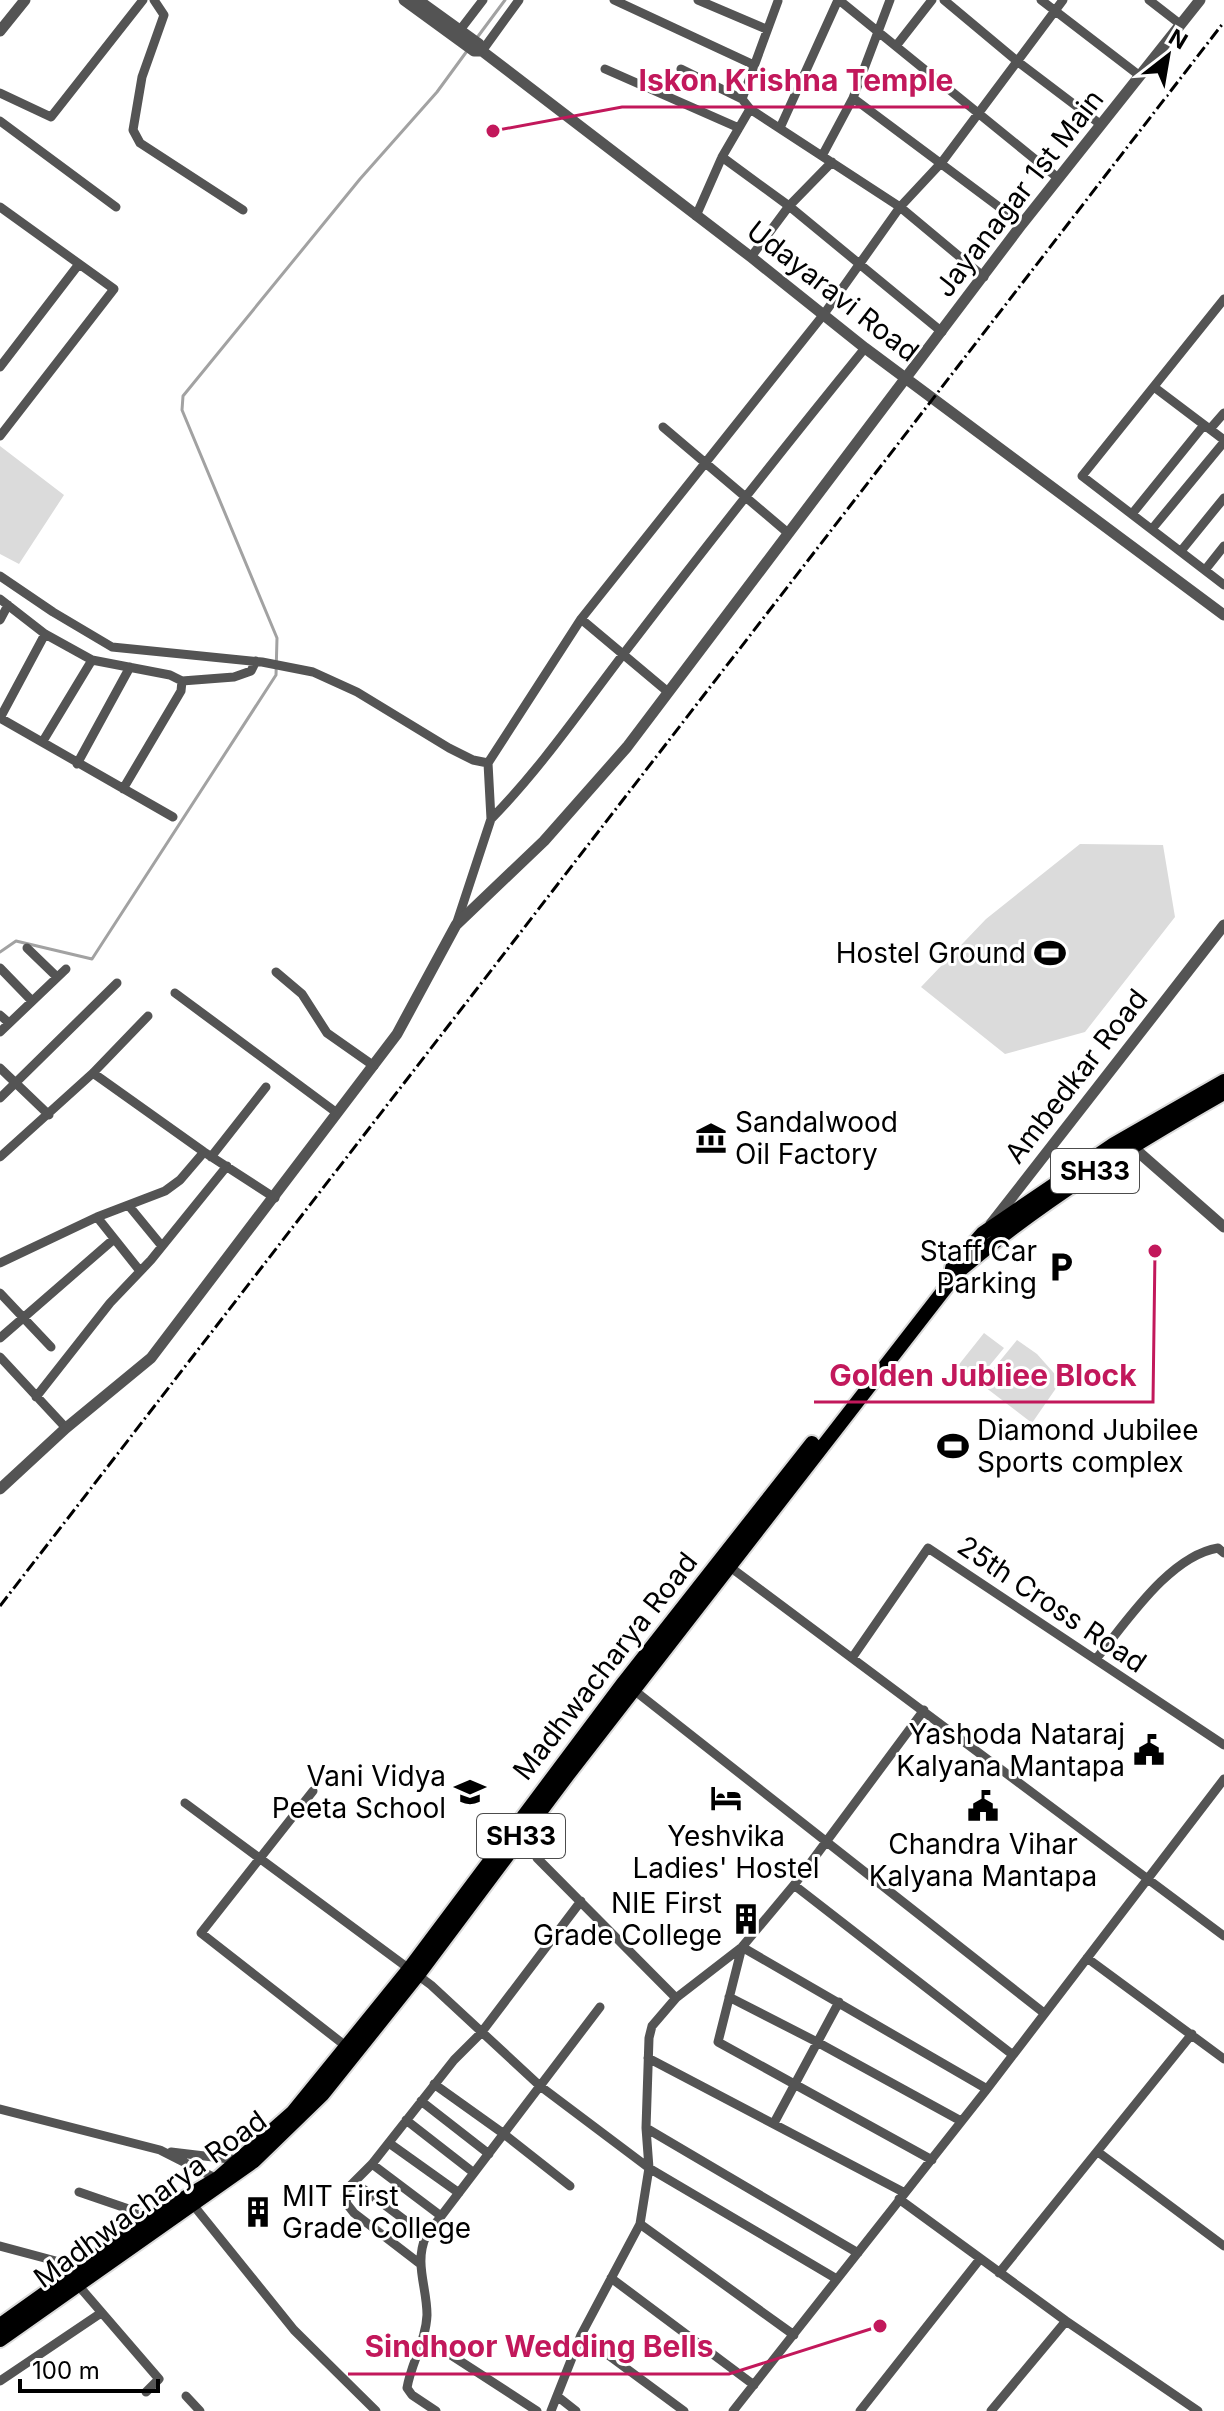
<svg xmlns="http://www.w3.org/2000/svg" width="1224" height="2411" font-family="Inter,sans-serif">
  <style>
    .green { fill: #dbdbdb }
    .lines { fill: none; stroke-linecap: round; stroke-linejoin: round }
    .stream { stroke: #a2a2a2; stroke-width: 3 }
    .primary-casing { stroke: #dbdbdb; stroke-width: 18 }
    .minor { stroke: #545454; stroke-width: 9 }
    .tertiary { stroke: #545454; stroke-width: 11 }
    .primary { stroke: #000; stroke-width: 14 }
    .rail { stroke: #000; stroke-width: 3; stroke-dasharray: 12 4 2 4; stroke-linecap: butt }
    .labels { text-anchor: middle; stroke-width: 6; stroke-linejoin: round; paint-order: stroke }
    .shield { fill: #fff; stroke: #4c4c4c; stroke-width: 2 }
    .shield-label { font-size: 26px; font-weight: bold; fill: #000 }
    .street-label { font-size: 28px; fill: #000; stroke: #fff }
    .poi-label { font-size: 28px; fill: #000; stroke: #fff; text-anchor: end }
    .leader { fill: none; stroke: #c2185b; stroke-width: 3 }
    .callout-dot { fill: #c2185b; stroke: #fff; stroke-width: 3 }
    .callout-label { font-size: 30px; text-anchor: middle; font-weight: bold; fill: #c2185b; stroke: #fff; stroke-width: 6; stroke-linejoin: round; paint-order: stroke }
  </style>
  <rect width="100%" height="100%" fill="#fff"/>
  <path class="green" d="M0,446L64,495L19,564L0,554Z
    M1080,844L1163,845L1175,917L1085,1032L1005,1054L921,987L986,919Z
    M984,1333L1004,1348L976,1382L957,1367Z
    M1017,1340L1037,1354L1061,1381L1032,1423L981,1384Z"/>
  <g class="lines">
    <path class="stream" d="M476,39L505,0
      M0,952L16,941L92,959L276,675L277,638L182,410L183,396L360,179L437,92L467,51"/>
    <defs>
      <path id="primary" d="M952,1268L983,1233L1114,1144L1224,1081
        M0,2325L152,2217L218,2178L293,2112L409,1969L624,1682L812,1443
        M0,2340L254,2161L323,2094L418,1975L567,1776L958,1272C1040,1202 1131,1146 1224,1093"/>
    </defs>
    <use href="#primary" class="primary-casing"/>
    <path class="minor" d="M154,0L164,15L142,77L133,130L140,143L243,210
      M614,0L754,65
      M698,0L766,29
      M839,0L1058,178
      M890,0L853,98L1022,224
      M944,0L1017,61L1100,124
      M1041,0L1140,76
      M1149,0L1180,24
      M778,1L742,99L750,109L722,157L789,206L942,332
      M460,30L483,0
      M896,46L932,0
      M482,51L519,0
      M605,69L739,128
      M681,69L742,99
      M0,93L51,117L143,0
      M750,109L900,207L984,277
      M0,121L116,207
      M780,128L838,0
      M822,156L853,98
      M0,207L114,289L0,436
      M696,216L722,157
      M751,257L789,206L832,162
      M1224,299L1082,476L1224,585
      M0,367L79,264
      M1154,387L1224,440
      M663,427L788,533
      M1210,429L1224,413
      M1132,514L1204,425
      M1152,529L1224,442
      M1181,551L1224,498
      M1205,570L1224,546
      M0,576L53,612L112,647L262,662L313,672L357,692L449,748L473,760L488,763
      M0,599L45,634L92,660L170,675L182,681L181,691L123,789
      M581,619L668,692
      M0,620L8,605
      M45,634L0,718L173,817
      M182,681L234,677L251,671L256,661
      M43,741L92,660
      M77,764L130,667
      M491,819C545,764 588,699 635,639C710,541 787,444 865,348
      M456,925L491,819L488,763L581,619L824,314L900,207L942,162L1063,0
      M27,948L57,977
      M0,968L32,1001
      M276,972L302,994L327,1033L374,1066
      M175,993L337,1113
      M0,1015L9,1023
      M0,1032L66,969
      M0,1068L49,1115
      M93,1073L204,1152L275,1198
      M0,1098L117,983
      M0,1157L93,1073L148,1016
      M211,1157L266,1087
      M129,1206L161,1245
      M97,1217L140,1271
      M0,1263L97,1217L165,1191L180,1180L204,1152
      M0,1293L51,1347
      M0,1338L114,1239
      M0,1357L66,1428
      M36,1397L110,1303L151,1260L227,1166
      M726,1564L1224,1936
      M852,1658L928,1548L1224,1745
      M1096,1659C1126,1623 1169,1556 1218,1548L1224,1553
      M630,1687L1044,2013
      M313,1791L201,1933L347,2047
      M185,1803L431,1985L540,2086L649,2168L837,2279
      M537,1858L676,1998
      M794,1885L1013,2055
      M742,1947L718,2042L932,2160
      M742,1947L987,2089
      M1087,1958L1224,2059
      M729,1997L817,2042L961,2121
      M648,2058L905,2193
      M434,2084L504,2134L570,2186
      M421,2101L489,2154
      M0,2109L160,2150L221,2181
      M406,2120L474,2173
      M774,2123L839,2002
      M646,2128L858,2253
      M389,2143L459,2193
      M171,2152L238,2160
      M1098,2152L1224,2246
      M372,2164L441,2216
      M354,2182L426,2236
      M79,2192L152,2217
      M899,2199L1066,2321L1198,2411
      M190,2201L294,2330L376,2411
      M640,2224L794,2335
      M0,2246L67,2264L81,2270
      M419,2263L354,2213L347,2204L345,2196L348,2188L372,2164L454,2060L481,2033L581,1901
      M999,2273L1192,2034
      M611,2278L754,2385
      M78,2285L159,2379L146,2392
      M581,2335L684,2411
      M423,2337L537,2411
      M0,2381L101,2313
      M186,2396L200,2411
      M557,2396L576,2411
      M436,2411L412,2395L407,2388C411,2363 426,2341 427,2315C427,2287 414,2263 426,2236L600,2007
      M551,2411L581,2335L640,2224L649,2168L646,2128L649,2038L652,2026L676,1998L742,1947L794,1885L924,1710
      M733,2411L987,2089L1224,1779
      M860,2411L980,2259
      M991,2411L1066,2321"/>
    <path class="tertiary" d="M404,0L474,51H482
      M418,0L479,44L482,51L751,257L865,348L1224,615
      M0,31L25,0
      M1127,1142L1224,1227
      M991,1224L1224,925
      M0,1489L66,1428L151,1358L397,1034L456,925L544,841L627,747L1022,224L1200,0"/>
    <use href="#primary" class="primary"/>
    <path class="rail" d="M0,1606L1224,22"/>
  </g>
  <defs>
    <symbol id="stadium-bare" viewBox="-9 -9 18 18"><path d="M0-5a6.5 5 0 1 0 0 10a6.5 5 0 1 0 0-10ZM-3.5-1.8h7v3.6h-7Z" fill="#000" stroke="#fff" stroke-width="2.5" paint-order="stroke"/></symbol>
    <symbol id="museum-bare" viewBox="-9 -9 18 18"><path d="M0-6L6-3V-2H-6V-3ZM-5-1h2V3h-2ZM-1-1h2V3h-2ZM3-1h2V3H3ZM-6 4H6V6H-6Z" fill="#000" stroke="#fff" stroke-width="2.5" paint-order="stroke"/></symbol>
    <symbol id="parking-bare" viewBox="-9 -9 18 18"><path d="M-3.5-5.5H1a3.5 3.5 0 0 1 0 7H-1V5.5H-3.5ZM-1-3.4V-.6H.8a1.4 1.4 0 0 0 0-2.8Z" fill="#000" stroke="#fff" stroke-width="2.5" paint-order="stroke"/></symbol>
    <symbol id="civic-bare" viewBox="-9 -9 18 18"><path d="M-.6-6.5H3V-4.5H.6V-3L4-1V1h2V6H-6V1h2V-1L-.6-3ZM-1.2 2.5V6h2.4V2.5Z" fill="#000" stroke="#fff" stroke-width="2.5" paint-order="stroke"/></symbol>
    <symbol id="school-bare" viewBox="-9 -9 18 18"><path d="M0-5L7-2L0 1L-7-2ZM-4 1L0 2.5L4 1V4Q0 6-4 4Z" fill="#000" stroke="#fff" stroke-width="2.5" paint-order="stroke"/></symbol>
    <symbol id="hotel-bare" viewBox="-9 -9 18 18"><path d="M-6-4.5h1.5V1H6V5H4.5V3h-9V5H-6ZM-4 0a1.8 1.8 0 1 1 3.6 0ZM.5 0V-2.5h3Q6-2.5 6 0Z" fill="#000" stroke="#fff" stroke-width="2.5" paint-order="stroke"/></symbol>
    <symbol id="building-bare" viewBox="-9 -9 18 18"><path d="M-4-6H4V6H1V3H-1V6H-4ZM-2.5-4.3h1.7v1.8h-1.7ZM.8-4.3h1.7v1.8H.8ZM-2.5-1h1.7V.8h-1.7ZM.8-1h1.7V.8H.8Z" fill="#000" stroke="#fff" stroke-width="2.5" paint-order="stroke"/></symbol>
  </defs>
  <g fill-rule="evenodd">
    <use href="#stadium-bare" x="1028" y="931" width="44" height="44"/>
    <use href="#museum-bare" x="689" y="1116" width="44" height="44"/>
    <use href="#parking-bare" x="1039" y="1245" width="44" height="44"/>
    <use href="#stadium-bare" x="931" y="1424" width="44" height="44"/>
    <use href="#civic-bare" x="1127" y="1728" width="44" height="44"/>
    <use href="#school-bare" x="448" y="1770" width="44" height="44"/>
    <use href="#hotel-bare" x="704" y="1776" width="44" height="44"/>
    <use href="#civic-bare" x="961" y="1784" width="44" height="44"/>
    <use href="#building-bare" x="724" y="1897" width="44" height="44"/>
    <use href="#building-bare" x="236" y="2190" width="44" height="44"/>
  </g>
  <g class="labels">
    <g class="shield">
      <rect x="1051" y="1149" width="88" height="44" rx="6"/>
      <rect x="477" y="1814" width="88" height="44" rx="6"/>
    </g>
    <g class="shield-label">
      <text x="1095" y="1180">SH33</text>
      <text x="521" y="1845">SH33</text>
    </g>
    <g class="street-label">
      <text transform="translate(1019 193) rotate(-52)" y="10">Jayanagar 1st Main</text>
      <text transform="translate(833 291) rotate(38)" y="10">Udayaravi Road</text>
      <text transform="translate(1076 1076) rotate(-52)" y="10">Ambedkar Road</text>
      <text transform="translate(1052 1604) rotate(34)" y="10">25th Cross Road</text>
      <text transform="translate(605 1666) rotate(-52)" y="10">Madhwacharya Road</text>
      <text transform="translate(150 2199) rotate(-36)" y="10">Madhwacharya Road</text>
    </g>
    <g class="poi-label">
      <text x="1026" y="963">Hostel Ground</text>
      <text x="735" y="1132" text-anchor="start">Sandalwood<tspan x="735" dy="32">Oil Factory</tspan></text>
      <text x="1037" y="1261">Staff Car<tspan x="1037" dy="32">Parking</tspan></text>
      <text x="977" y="1440" text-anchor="start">Diamond Jubilee<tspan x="977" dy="32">Sports complex</tspan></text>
      <text x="1125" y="1744">Yashoda Nataraj<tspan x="1125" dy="32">Kalyana Mantapa</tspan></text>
      <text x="446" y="1786">Vani Vidya<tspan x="446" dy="32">Peeta School</tspan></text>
      <text x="726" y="1846" text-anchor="middle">Yeshvika<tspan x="726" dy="32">Ladies' Hostel</tspan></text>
      <text x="983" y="1854" text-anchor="middle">Chandra Vihar<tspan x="983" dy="32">Kalyana Mantapa</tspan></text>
      <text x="722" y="1913">NIE First<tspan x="722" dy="32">Grade College</tspan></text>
      <text x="282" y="2206" text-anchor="start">MIT First<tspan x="282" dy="32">Grade College</tspan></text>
    </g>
  </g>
  <path class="leader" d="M493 131L622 107H969M1155 1251L1153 1402H814M880 2326L729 2374H348"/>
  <g class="callout-dot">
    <circle cx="493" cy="131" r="8"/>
    <circle cx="1155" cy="1251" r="8"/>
    <circle cx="880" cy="2326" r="8"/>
  </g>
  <g class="callout-label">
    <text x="796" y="91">Iskon Krishna Temple</text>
    <text x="983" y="1386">Golden Jubliee Block</text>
    <text x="539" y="2357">Sindhoor Wedding Bells</text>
  </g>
  <g transform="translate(1168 56) rotate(31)" stroke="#ffffff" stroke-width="6" paint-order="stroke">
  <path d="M0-6L14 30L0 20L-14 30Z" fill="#000000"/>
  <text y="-12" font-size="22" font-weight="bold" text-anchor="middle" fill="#000000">N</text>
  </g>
  <path d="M20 2379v12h138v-12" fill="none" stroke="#000000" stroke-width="4"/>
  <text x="32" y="2379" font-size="24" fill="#000000" stroke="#ffffff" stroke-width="6" paint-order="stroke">100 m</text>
</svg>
